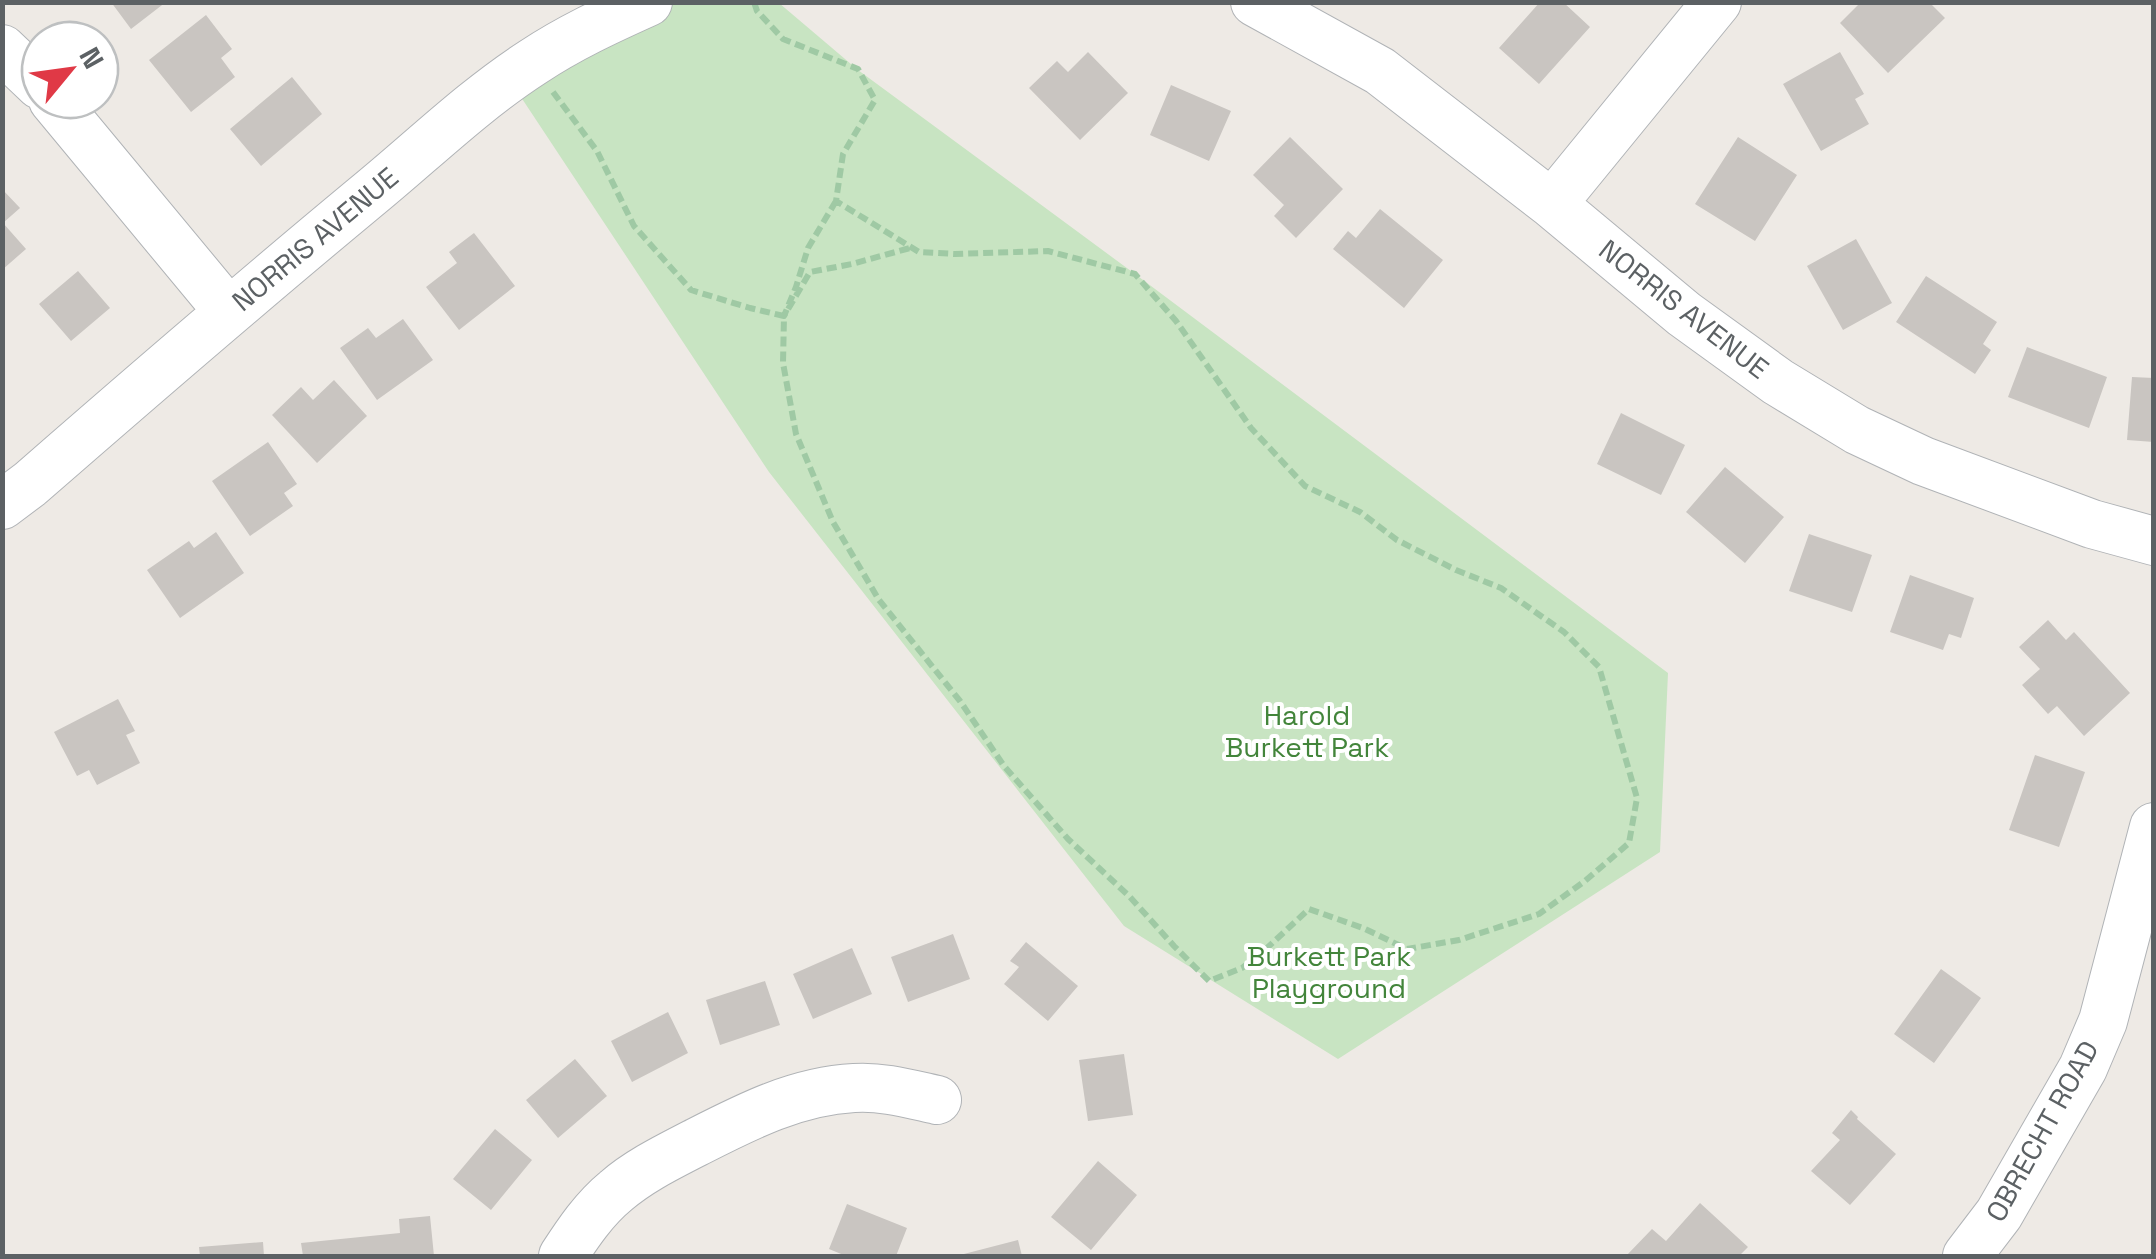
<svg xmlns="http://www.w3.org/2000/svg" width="2156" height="1259" font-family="'Space Grotesk',sans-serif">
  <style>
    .green { fill: #c8e4c2 }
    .building { fill: #c9c5c1 }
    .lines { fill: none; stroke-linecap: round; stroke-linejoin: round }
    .minor-casing { stroke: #b0b3b6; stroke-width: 50 }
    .path { stroke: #9fc9a4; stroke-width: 6; stroke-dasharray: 10 5; stroke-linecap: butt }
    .minor { stroke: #fff; stroke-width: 48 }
    .labels { text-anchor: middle; stroke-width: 8; stroke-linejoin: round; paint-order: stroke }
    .street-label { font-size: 28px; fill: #5c6164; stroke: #fff }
    .park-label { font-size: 28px; fill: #43853b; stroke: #fff }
  </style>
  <rect width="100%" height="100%" fill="#eeeae5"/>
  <path class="green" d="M674,3H779L858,70L1135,274L1668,673L1660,852L1338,1059L1124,926L769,472L509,79Z"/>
  <path class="building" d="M111,2H166L131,29Z
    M1540,2H1563L1590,27L1539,84L1499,48Z
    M1861,2H1929L1945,18L1888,73L1840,23Z
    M206,15L232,49L221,58L235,77L191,112L149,60Z
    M1088,52L1128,93L1080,140L1029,88L1057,61L1068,72Z
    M1840,52L1864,94L1855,99L1869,124L1821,151L1783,84Z
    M292,77L322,114L261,166L230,129Z
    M1171,85L1231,111L1209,161L1150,135Z
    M1290,137L1343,189L1296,238L1274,216L1284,205L1253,175Z
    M1738,137L1797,175L1755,241L1695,204Z
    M2,189L20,208L3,223L26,249L2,270Z
    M1380,209L1443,260L1404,308L1333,249L1348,231L1356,238Z
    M474,233L515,286L459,330L426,287L457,263L449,252Z
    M1856,239L1892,303L1843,330L1807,266Z
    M78,271L110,308L71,341L39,304Z
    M1926,276L1997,322L1983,344L1991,350L1975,374L1896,322Z
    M403,319L433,360L377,400L340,348L368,328L376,338Z
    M2027,347L2107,377L2089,428L2008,397Z
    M2132,377L2154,378V442L2127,440Z
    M334,380L367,416L317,463L272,415L301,387L313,400Z
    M1621,413L1685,445L1661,495L1597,464Z
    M268,442L297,484L284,493L293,506L250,536L212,481Z
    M1725,467L1784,517L1745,563L1686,512Z
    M216,532L244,573L180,618L147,570L189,541L194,548Z
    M1809,534L1872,555L1852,612L1789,591Z
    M1910,575L1974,598L1961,638L1949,634L1943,650L1890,632Z
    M2048,620L2066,640L2074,632L2130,693L2084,736L2057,706L2048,714L2022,685L2040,669L2019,647Z
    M118,699L135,731L126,735L140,763L97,785L89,770L77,776L54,732Z
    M2035,755L2085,772L2059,847L2009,830Z
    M953,934L970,979L908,1002L891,957Z
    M1026,942L1078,986L1048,1021L1004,984L1019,967L1010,961Z
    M852,948L872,994L813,1019L793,974Z
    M1941,969L1981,998L1934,1063L1894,1034Z
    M765,981L780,1025L720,1045L706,1000Z
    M668,1012L688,1053L632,1082L611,1041Z
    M1124,1054L1133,1115L1088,1121L1079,1060Z
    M575,1059L607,1096L558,1138L526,1100Z
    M1851,1110L1858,1117L1857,1119L1896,1154L1850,1205L1811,1171L1840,1140L1832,1133Z
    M495,1129L532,1160L491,1210L453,1179Z
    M1098,1161L1137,1195L1091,1250L1051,1217Z
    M1700,1203L1748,1247L1739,1256H1626L1652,1229L1666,1241Z
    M847,1204L907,1228L896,1256H846L829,1249Z
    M430,1216L434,1256H303L301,1243L400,1233L399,1219Z
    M1018,1240L1022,1256H960V1255Z
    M263,1242L264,1256H200L199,1247Z"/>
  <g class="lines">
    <defs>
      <path id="minor" d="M1255,2L1380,71L1552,204L1684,314L1778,382L1857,430L1923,461L2092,524L2154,541
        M2,49L40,85
        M53,100L228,311
        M1552,204L1717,2
        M2,505L30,484C140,388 249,294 361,201C418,155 471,102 533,62C569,38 608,20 648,2
        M563,1256C578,1233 594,1209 616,1191C639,1171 668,1157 695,1143C746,1117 796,1091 854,1088C882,1086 910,1094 937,1100
        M1967,1256L1999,1214L2083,1068L2103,1021L2154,827"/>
    </defs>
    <use href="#minor" class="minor-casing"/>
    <path class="path" d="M553,92L597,151L634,226L691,290L750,308L784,316L783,363L796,434L833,522L879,600L960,701L1004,766L1068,839L1130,897L1174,946L1209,981L1242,968L1267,948L1309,909L1363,928L1407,949L1459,940L1539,914L1585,881L1629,843L1637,798L1599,667L1564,632L1501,588L1456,570L1397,540L1360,512L1305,486L1251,428L1176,321L1135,274L1048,251L955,254L919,252L836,201L843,154L875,100L858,69L783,39L757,11L754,2
      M836,201L808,248L796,287L784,316L810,272L852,264L910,248"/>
    <use href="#minor" class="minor"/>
  </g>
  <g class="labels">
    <g class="street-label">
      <text transform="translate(315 239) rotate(-40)" y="10">NORRIS AVENUE</text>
      <text transform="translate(1684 309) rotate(38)" y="10">NORRIS AVENUE</text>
      <text transform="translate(2042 1131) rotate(-61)" y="10">OBRECHT ROAD</text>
    </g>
    <g class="park-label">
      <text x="1307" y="725">Harold<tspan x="1307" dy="32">Burkett Park</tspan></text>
      <text x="1329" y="966">Burkett Park<tspan x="1329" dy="32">Playground</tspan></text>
    </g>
  </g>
  <rect width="2156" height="1259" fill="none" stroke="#5c6164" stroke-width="10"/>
  <g transform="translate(70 70) rotate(61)"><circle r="48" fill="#ffffff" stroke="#bec0c1" stroke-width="2.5"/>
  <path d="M0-8L18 38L0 25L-18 38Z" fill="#e03946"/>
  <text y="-15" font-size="28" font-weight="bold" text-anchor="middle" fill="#5c6164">N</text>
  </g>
</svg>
